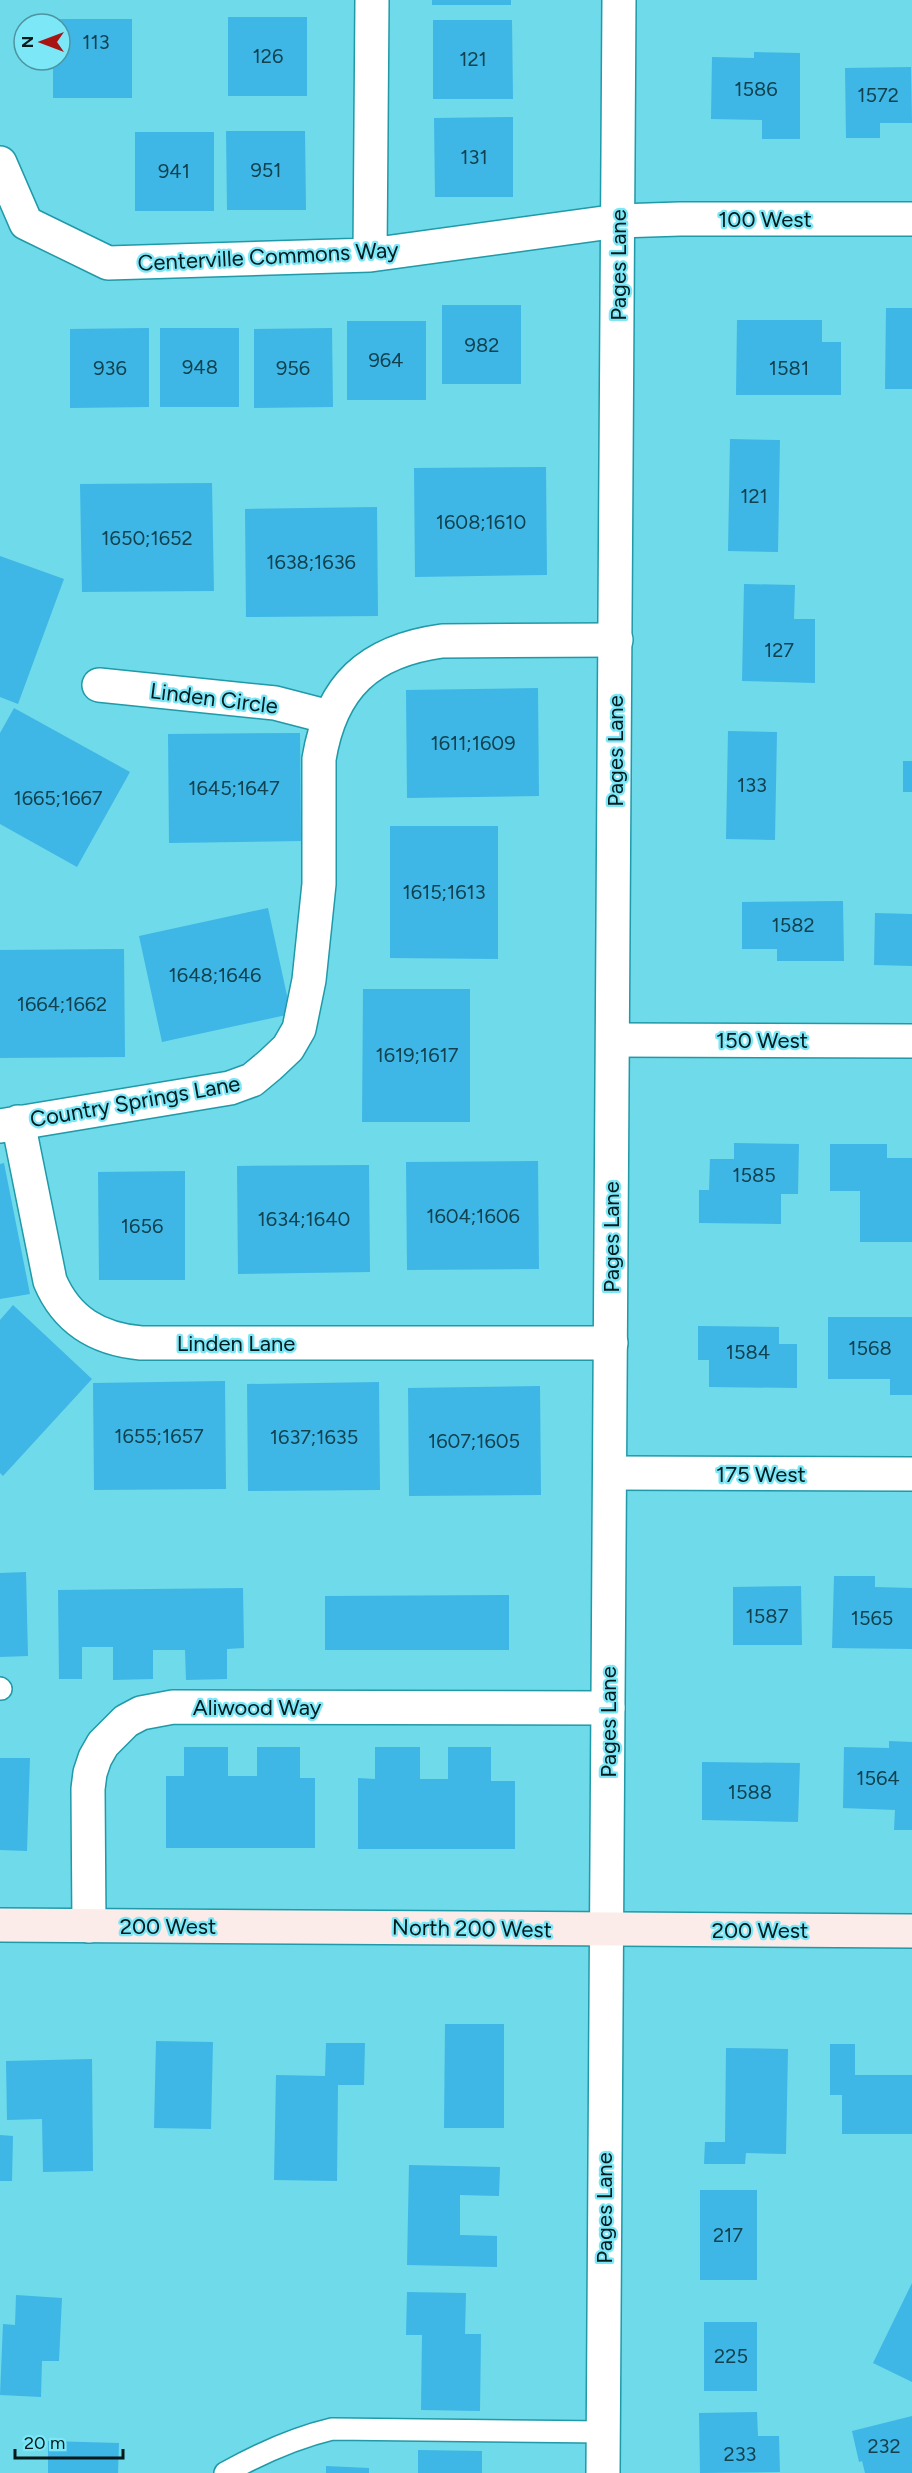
<svg xmlns="http://www.w3.org/2000/svg" width="912" height="2473" font-family="Figtree,sans-serif">
  <style>
    .building { fill: #3eb7e6 }
    .lines { fill: none; stroke-linecap: round; stroke-linejoin: round }
    .service-casing { stroke: #2099a8; stroke-width: 24 }
    .minor-casing { stroke: #2099a8; stroke-width: 36 }
    .tertiary-casing { stroke: #2099a8; stroke-width: 36 }
    .secondary-casing { stroke: #2099a8; stroke-width: 36 }
    .service { stroke: #fff; stroke-width: 21 }
    .minor { stroke: #fff; stroke-width: 33 }
    .tertiary { stroke: #fff; stroke-width: 33 }
    .secondary { stroke: #fcece9; stroke-width: 33 }
    .labels { text-anchor: middle; stroke-width: 4.5; stroke-linejoin: round; paint-order: stroke }
    .number-label { font-size: 20px; fill: #12414f }
    .street-label { font-size: 22px; fill: #031a1d; stroke: #7ce7f7 }
  </style>
  <rect width="100%" height="100%" fill="#6fdae9"/>
  <path class="building" d="M432,0H511V5H432Z
    M228,17H307V96H228Z
    M53,19H132V98H53V60H60V24H53Z
    M433,20H512L513,99H433Z
    M754,52L800,53V139H762V120L711,119L712,57L754,58Z
    M911,67L912,123H880V138H846L845,68Z
    M513,117V197H435L434,118Z
    M226,131H305L306,210H227Z
    M135,132H214V211H135Z
    M442,305H521V384H442Z
    M886,308H912V389H885Z
    M737,320H822V342H841V395H736Z
    M347,321H426V400H347Z
    M149,328V407L70,408V329Z
    M160,328H239V407H160Z
    M332,328L333,407L254,408V329Z
    M730,439L780,440L778,552L728,551Z
    M546,467L547,575L415,577L414,468Z
    M212,483L214,591L82,592L80,484Z
    M377,507L378,616L246,617L245,509Z
    M0,556L64,579L18,704L0,697Z
    M744,584L795,585L794,619H815V683L742,681Z
    M538,688L539,796L407,798L406,690Z
    M14,708L130,772L77,867L0,824V733Z
    M728,731L777,732L775,840L726,839Z
    M300,733L301,841L169,843L168,734Z
    M903,761H912V792H903Z
    M390,826H498V959L390,958Z
    M843,901L844,961H777V949H742V902Z
    M268,908L291,1014L162,1042L139,936Z
    M875,913L912,914V966L874,965Z
    M124,949L125,1057L0,1058V950Z
    M363,989H470V1122H362Z
    M734,1143L799,1144L798,1194H781V1224L699,1223V1190H709L710,1159H734Z
    M830,1144H887V1158H912V1242H860V1191H830Z
    M538,1161L539,1269L407,1270L406,1162Z
    M4,1163L30,1294L0,1299V1164Z
    M369,1165L370,1272L238,1274L237,1166Z
    M185,1171V1280H99L98,1172Z
    M13,1305L92,1379L3,1476L0,1473V1320Z
    M828,1317H912V1395H890V1379H828Z
    M698,1326L779,1327V1344H797V1388L709,1387V1360H698Z
    M225,1381L226,1489L94,1490L93,1383Z
    M379,1382L380,1490L248,1491L247,1384Z
    M540,1386L541,1495L409,1496L408,1388Z
    M26,1572L28,1656L0,1657V1573Z
    M834,1576H875V1587L912,1588V1649L832,1648Z
    M801,1586L802,1645H733V1587Z
    M243,1588L244,1648L227,1649V1679L186,1680L185,1650H153V1679L113,1680V1647H82V1679H59L58,1590Z
    M509,1595V1650H325V1596Z
    M889,1741L912,1742V1830H894L895,1810L843,1808L844,1747L889,1748Z
    M184,1747H228V1776H257V1747H300V1778H315V1848H166V1776H184Z
    M375,1747H420V1779H448V1747H491V1781H515V1849H358V1778L375,1779Z
    M0,1758H30L27,1851L0,1850Z
    M702,1762L800,1763L798,1822L702,1820Z
    M445,2024H504V2128H444Z
    M156,2041L213,2042L211,2129L154,2128Z
    M326,2043H365L364,2085H338L337,2181L274,2180L276,2075L325,2076Z
    M830,2044H855V2075H912V2134H842V2095H830Z
    M726,2048L788,2049L786,2154L746,2153L745,2164H704L705,2142H725Z
    M92,2059L93,2171L43,2172L42,2119L7,2120L6,2061Z
    M0,2135L13,2136L12,2181H0Z
    M409,2165L500,2167L499,2196L460,2195V2235L497,2236V2267L407,2265Z
    M700,2190H757V2280H700Z
    M912,2283V2382L873,2363Z
    M407,2292L466,2293L465,2334H481L480,2411L421,2410L422,2335H406Z
    M16,2295L62,2298L59,2361H42L41,2397L0,2395L3,2324L15,2325Z
    M704,2322H757V2391H704Z
    M757,2412L758,2436H779L780,2472L700,2473L699,2413Z
    M912,2416V2473H865L862,2461L859,2462L852,2431Z
    M48,2441L119,2443L118,2473H48Z
    M418,2450L482,2451V2473H418Z
    M326,2466L369,2468V2473H326Z"/>
  <g class="lines">
    <defs>
      <path id="service" d="M0,1688L1,1689
        M225,2473C259,2454 294,2438 332,2429L604,2432"/>
      <path id="minor" d="M0,163L26,223L108,263L370,255L618,221L680,219H912
        M370,255L372,0
        M99,685L275,703L329,717
        M613,1040L912,1041
        M18,1122L50,1281C67,1321 98,1339 141,1343H611
        M0,1126L230,1088L252,1080L270,1065L288,1048L299,1029L309,980L319,884V759C331,686 369,651 442,641L616,640
        M610,1473L912,1474
        M89,1926L88,1789L90,1773L95,1758L103,1744L126,1721L141,1713L173,1707L608,1708"/>
      <path id="tertiary" d="M603,2473L619,0"/>
      <path id="secondary" d="M0,1925L912,1931"/>
    </defs>
    <use href="#service" class="service-casing"/>
    <use href="#minor" class="minor-casing"/>
    <use href="#tertiary" class="tertiary-casing"/>
    <use href="#secondary" class="secondary-casing"/>
    <use href="#service" class="service"/>
    <use href="#minor" class="minor"/>
    <use href="#tertiary" class="tertiary"/>
    <use href="#secondary" class="secondary"/>
  </g>
  <g class="labels">
    <g class="number-label">
      <text x="96" y="49">113</text>
      <text x="268" y="63">126</text>
      <text x="473" y="66">121</text>
      <text x="756" y="96">1586</text>
      <text x="878" y="102">1572</text>
      <text x="474" y="164">131</text>
      <text x="266" y="177">951</text>
      <text x="174" y="178">941</text>
      <text x="482" y="352">982</text>
      <text x="386" y="367">964</text>
      <text x="200" y="374">948</text>
      <text x="110" y="375">936</text>
      <text x="293" y="375">956</text>
      <text x="789" y="375">1581</text>
      <text x="754" y="503">121</text>
      <text x="481" y="529">1608;1610</text>
      <text x="147" y="545">1650;1652</text>
      <text x="311" y="569">1638;1636</text>
      <text x="779" y="657">127</text>
      <text x="473" y="750">1611;1609</text>
      <text x="752" y="792">133</text>
      <text x="234" y="795">1645;1647</text>
      <text x="58" y="805">1665;1667</text>
      <text x="444" y="899">1615;1613</text>
      <text x="793" y="932">1582</text>
      <text x="215" y="982">1648;1646</text>
      <text x="62" y="1011">1664;1662</text>
      <text x="417" y="1062">1619;1617</text>
      <text x="754" y="1182">1585</text>
      <text x="473" y="1223">1604;1606</text>
      <text x="304" y="1226">1634;1640</text>
      <text x="142" y="1233">1656</text>
      <text x="870" y="1355">1568</text>
      <text x="748" y="1359">1584</text>
      <text x="159" y="1443">1655;1657</text>
      <text x="314" y="1444">1637;1635</text>
      <text x="474" y="1448">1607;1605</text>
      <text x="767" y="1623">1587</text>
      <text x="872" y="1625">1565</text>
      <text x="878" y="1785">1564</text>
      <text x="750" y="1799">1588</text>
      <text x="728" y="2242">217</text>
      <text x="731" y="2363">225</text>
      <text x="884" y="2453">232</text>
      <text x="740" y="2461">233</text>
    </g>
    <g class="street-label">
      <text x="765" y="227">100 West</text>
      <text transform="translate(268 256) rotate(-3)" y="8">Centerville Commons Way</text>
      <text transform="translate(618 265) rotate(-90)" y="8">Pages Lane</text>
      <text transform="translate(214 698) rotate(7)" y="8">Linden Circle</text>
      <text transform="translate(615 751) rotate(-90)" y="8">Pages Lane</text>
      <text x="762" y="1048">150 West</text>
      <text transform="translate(135 1101) rotate(-10)" y="8">Country Springs Lane</text>
      <text transform="translate(611 1237) rotate(-90)" y="8">Pages Lane</text>
      <text x="236" y="1351">Linden Lane</text>
      <text x="761" y="1482">175 West</text>
      <text x="257" y="1715">Aliwood Way</text>
      <text transform="translate(608 1722) rotate(-90)" y="8">Pages Lane</text>
      <text x="168" y="1934">200 West</text>
      <text transform="translate(472 1928) rotate(1)" y="8">North 200 West</text>
      <text x="760" y="1938">200 West</text>
      <text transform="translate(604 2208) rotate(-90)" y="8">Pages Lane</text>
    </g>
  </g>
  <g transform="translate(42 42) rotate(270)"><circle r="28" fill="#7ce7f7" stroke="#4c95a0" stroke-width="1.5"/>
  <path d="M0-4.5L10 22L0 15L-10 22Z" fill="#a81412"/>
  <text y="-9" font-size="16" font-weight="bold" text-anchor="middle" fill="#031a1d">N</text>
  </g>
  <path d="M15 2449v9h108v-9" fill="none" stroke="#031a1d" stroke-width="3"/>
  <text x="24" y="2449" font-size="18" fill="#031a1d" stroke="#7ce7f7" stroke-width="4.5" paint-order="stroke">20 m</text>
</svg>
